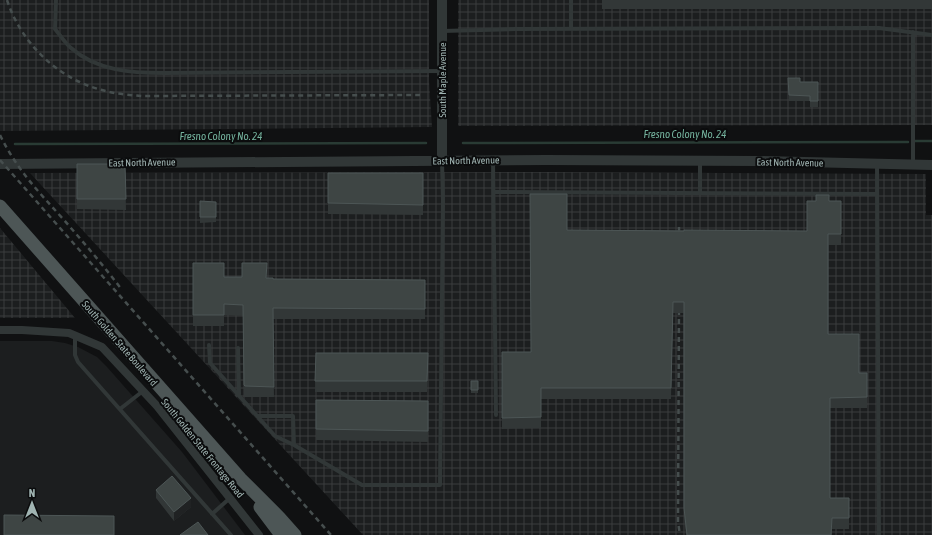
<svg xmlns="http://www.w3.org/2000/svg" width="932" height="535" font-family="'Asap Condensed',sans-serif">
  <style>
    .built { fill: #1c1e1f }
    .industrial { fill: url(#industrial-grid) }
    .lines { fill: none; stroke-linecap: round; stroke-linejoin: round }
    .stream { stroke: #293b34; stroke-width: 2.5 }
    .service { stroke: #313737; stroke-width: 4 }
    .minor { stroke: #313737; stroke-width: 8 }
    .tertiary { stroke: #313737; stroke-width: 10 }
    .primary { stroke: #4d5656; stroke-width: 13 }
    .rail { stroke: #464e4e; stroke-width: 2.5; stroke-dasharray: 5 4; stroke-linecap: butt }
    .wall { fill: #323737 }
    .shaded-wall { fill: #202223 }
    .building { fill: #3e4544; stroke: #4d5656 }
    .labels { text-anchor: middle; stroke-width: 4; stroke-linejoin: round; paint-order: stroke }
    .street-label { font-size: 10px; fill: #a0b4b2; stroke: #0b0c0d }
    .water-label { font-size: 11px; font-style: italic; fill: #74b29d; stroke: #0b0c0d }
  </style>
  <defs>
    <pattern id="industrial-grid" width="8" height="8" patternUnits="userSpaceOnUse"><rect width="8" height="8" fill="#1c1e1f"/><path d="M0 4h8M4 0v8" fill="none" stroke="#3a3c3d"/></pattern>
  </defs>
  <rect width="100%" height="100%" fill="#101112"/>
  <path class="built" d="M0,341H52L65,343L78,347L97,357L107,367L182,452L245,535H0Z"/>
  <path class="industrial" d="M0,0H429V81L432,127L0,131Z
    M458,0H932V125L458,126Z
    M549,172L926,174V215H932V535H363L30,173Z
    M0,228L75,318H0Z"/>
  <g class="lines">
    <path class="stream" d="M915,141H932
      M463,143L908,142
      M15,144L426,143"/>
    <path class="service" d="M56,0L55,29C60,35 65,43 71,48C97,71 132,73 165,73L442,71
      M571,0V29
      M442,31L515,29L879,28L932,35
      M493,161L496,415
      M700,161V193
      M877,164L879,535
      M913,164V32
      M494,192L877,194
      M75,336V355L78,362L231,535
      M209,345L210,363L275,436L294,445L362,485H440L443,200L442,161
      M238,348L239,394
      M120,409L143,391
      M257,416H293L294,445
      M212,514L230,498"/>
    <path class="minor" d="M0,330H22L69,333L102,347L157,406L259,535"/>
    <path class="tertiary" d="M442,0V161
      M0,164L546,160L757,161L932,165"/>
    <path class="primary" d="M0,206L241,479L279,517L295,535
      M260,507L281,535"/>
    <path class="rail" d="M7,0C21,43 58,79 102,90C115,94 129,95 142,96L420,95
      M0,135C17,170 38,191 64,220C84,243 104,266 122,290
      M0,160L331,535
      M679,241V224
      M679,301L678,522L680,535"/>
  </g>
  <path class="wall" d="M602,0H932V9H602Z
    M788,78L800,82H818V107H810V101H789Z
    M77,164H125L126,210L77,209Z
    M328,173H423V215L328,214Z
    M200,201L216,202V222L200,223Z
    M829,201H841V245H828V334L859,373H867V408H830V498H849V529H832V535H686L684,519V313H673L671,399H541V428L502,429V352H531L567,230L807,231Z
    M193,263L224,277L267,278L273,279L425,280V319H273L274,397H245L244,396L243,316L224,315V326H193Z
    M316,353H428L427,392H315Z
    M471,381H478V393H471Z
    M316,400L428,401V442L316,440Z
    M156,490L191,507L174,521L156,498Z"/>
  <path class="shaded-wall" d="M191,498V507L174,521V512Z"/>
  <path class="building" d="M788,78H800V82H818V101H810V96L789,95Z
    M77,164H125L126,199H77Z
    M328,173H423V205L328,203Z
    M530,194H567V230L684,231V230L807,231V201H816V195H829V201H841V234H828V334H859V373H867V397L830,398V498H849V518H832L831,535H687L684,508V302H673L671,388H541V417L502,418V352H531Z
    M200,201L216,202V217H200Z
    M193,263H224V277H242V263H267L266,278H273V279L425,280V309L273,308L274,387L245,386L244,385L243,305L224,304V315H193Z
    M316,353H428L427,381H315Z
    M471,381H478V390H471Z
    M316,400L428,401V431L316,429Z
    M172,476L191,498L174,512L156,490Z
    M4,515L114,516V535H4Z
    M198,522L208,535H180Z"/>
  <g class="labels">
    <g class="street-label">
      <text transform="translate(442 80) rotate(-90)" y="4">South Maple Avenue</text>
      <text transform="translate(466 160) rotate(-1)" y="4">East North Avenue</text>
      <text transform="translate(142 162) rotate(-1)" y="4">East North Avenue</text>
      <text transform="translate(790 162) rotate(1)" y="4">East North Avenue</text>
      <text transform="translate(120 343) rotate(49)" y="4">South Golden State Boulevard</text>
      <text transform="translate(203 448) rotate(51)" y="4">South Golden State Frontage Road</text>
    </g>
    <g class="water-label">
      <text x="685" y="138">Fresno Colony No. 24</text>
      <text x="221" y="140">Fresno Colony No. 24</text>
    </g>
  </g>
  <g transform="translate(32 503)" stroke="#0b0c0d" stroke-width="3" paint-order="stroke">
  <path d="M0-3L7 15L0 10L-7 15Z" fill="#a0b4b2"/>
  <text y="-6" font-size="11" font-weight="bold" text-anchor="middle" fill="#a0b4b2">N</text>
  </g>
</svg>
